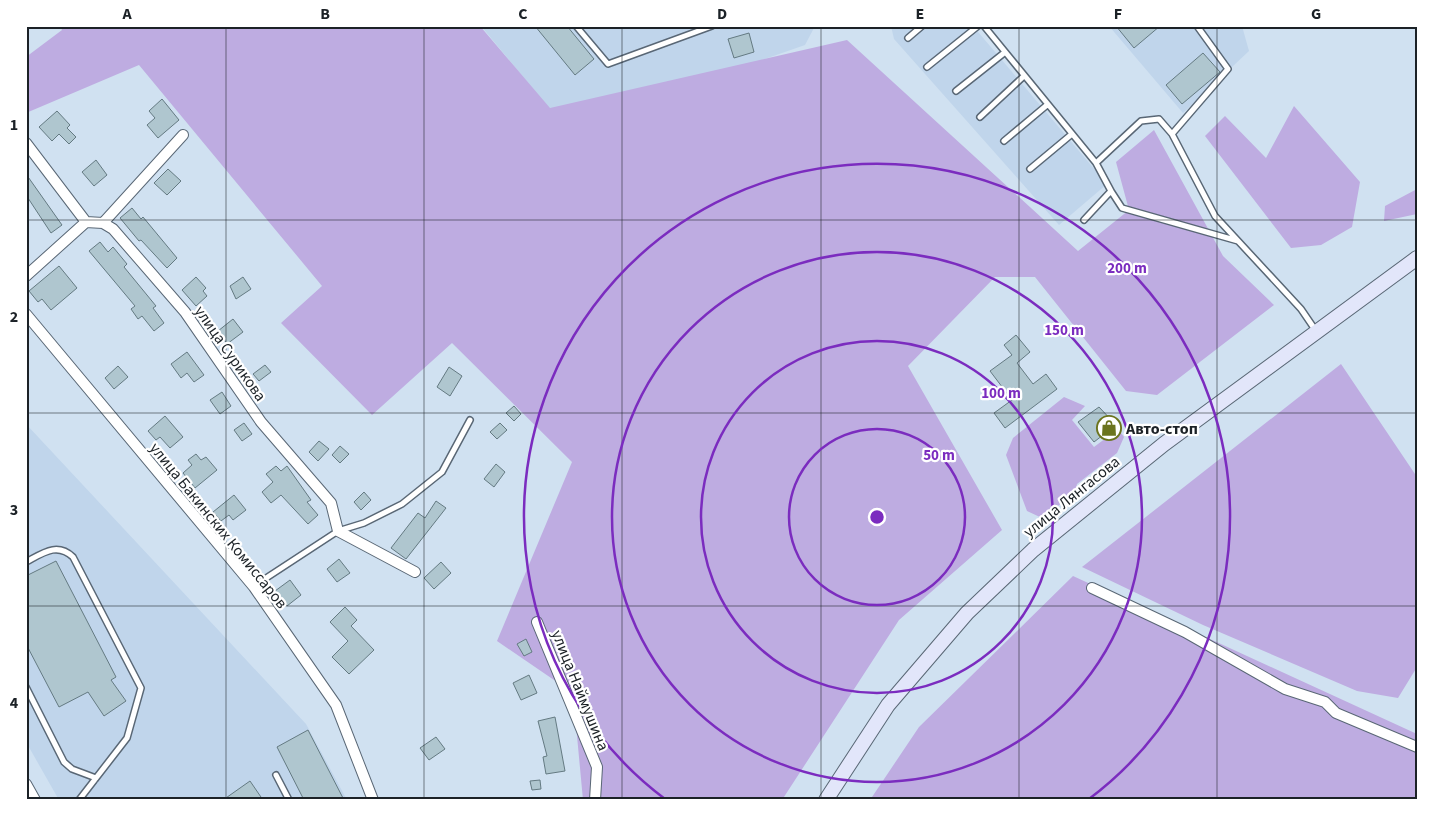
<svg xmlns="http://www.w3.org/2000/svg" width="1443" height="826" font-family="'Source Sans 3',sans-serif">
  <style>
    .built { fill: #c0d5eb }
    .green { fill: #beace1 }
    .building { fill: #afc6cf; stroke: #647a82 }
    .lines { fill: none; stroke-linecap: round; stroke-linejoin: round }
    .lane-casing { stroke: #596775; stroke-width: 8 }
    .street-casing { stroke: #596775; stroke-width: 12 }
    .secondary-casing { stroke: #596775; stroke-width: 16 }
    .lane { stroke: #fff; stroke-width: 5 }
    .street { stroke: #fff; stroke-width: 10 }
    .secondary { stroke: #e2e6fa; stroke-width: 14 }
    .grid { fill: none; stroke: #1c2227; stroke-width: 1; stroke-opacity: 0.55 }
    .ring { fill: none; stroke: #7b2cbf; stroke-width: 2.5 }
    .labels { text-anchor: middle; stroke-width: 4.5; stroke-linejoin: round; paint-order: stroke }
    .street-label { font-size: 16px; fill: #1c2227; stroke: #fff }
    .poi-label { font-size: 16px; font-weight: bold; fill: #1c2227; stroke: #fff; text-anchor: start }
    .centre { fill: #7b2cbf; stroke: #fff; stroke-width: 2.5 }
    .ring-label { font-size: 15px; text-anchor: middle; font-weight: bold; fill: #7b2cbf; stroke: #fff; stroke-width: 4.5; stroke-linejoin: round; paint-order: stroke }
    .neatline { fill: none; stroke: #1c2227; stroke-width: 2 }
    .grid-label { font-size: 16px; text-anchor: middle; font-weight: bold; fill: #1c2227 }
  </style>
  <rect width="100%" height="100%" fill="#d0e1f1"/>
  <path class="built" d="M481,26H815L805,45L622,109L549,108Z
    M891,26H973L1107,184L1059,225L894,39Z
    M1109,26H1242L1249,51L1183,113Z
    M26,424L306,724L347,800H59L26,742Z"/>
  <path class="green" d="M60,26H480L550,108L847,40L1078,251L1129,210L1116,162L1154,130L1223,256L1274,305L1157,395L1126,391L1035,277H995L908,366L1002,530L899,620L782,800H583L573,693L497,641L572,462L452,343L372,415L281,323L322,286L139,65L26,113V57L62,30Z
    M1294,106L1360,182L1352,227L1321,245L1291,248L1205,136L1225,116L1266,158Z
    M1417,189V214L1384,221L1385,206Z
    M1341,364L1417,477V667L1398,698L1357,691L1203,625L1082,567Z
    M1064,397L1085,406L1072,420L1094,447L1118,429L1124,437L1117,453L1077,484L1075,493L1042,518L1027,511L1006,455L1013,438Z
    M1073,576L1417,734V800H870L919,727Z"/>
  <path class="building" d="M535,26H567L594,59L575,75Z
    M1116,26H1160L1134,48Z
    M749,33L754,52L734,58L728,39Z
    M1203,53L1220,72L1182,104L1166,85Z
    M162,99L179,120L158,138L147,125L155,118L149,111Z
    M57,111L70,125L67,128L76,137L69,144L59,134L52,141L39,127Z
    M96,160L107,175L94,186L82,172Z
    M168,169L181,181L167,195L154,183Z
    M26,174L62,225L51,233L26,195Z
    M132,208L141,219L143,217L177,258L167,268L141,240L139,241L120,218Z
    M100,242L108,252L113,247L127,264L124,267L156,306L153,308L164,323L154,331L142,316L138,319L131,309L135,306L89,251Z
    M59,266L77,288L51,310L42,299L38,302L29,291Z
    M196,277L206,288L203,291L207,296L196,306L182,290Z
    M243,277L251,289L236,299L230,286Z
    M233,319L243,332L227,344L218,331Z
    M1016,335L1030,352L1017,363L1033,384L1046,374L1057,389L1005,428L994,413L1012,400L990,371L1012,355L1004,345Z
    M187,352L204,375L194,382L187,373L181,378L171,364Z
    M265,365L271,372L259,381L253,374Z
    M118,366L128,377L114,389L105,378Z
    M449,367L462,376L450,396L437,387Z
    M222,392L231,406L220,414L210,400Z
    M514,406L521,414L514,421L506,413Z
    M1099,407L1116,425L1094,442L1078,422Z
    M165,416L183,437L170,448L160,437L156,440L148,431Z
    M244,423L252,434L242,441L234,430Z
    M500,423L507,430L497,439L490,432Z
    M319,441L329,449L318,461L309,452Z
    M340,446L349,454L340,463L332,455Z
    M196,454L201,460L206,457L217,470L195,488L183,473L192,465L188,460Z
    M496,464L505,472L494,487L484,479Z
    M276,466L281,471L287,466L311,500L307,502L318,515L308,524L281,495L271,503L262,492L273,482L266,474Z
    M364,492L371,500L361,510L354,502Z
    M234,495L246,510L233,520L229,515L221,521L213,512Z
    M436,501L446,508L406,559L391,548L418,513L425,518Z
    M339,559L350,573L337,582L327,569Z
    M56,561L116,677L111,680L126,701L104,716L88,692L59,707L26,644V576Z
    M441,562L451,573L434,589L424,578Z
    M290,580L301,595L287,606L275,591Z
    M345,607L357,620L351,626L374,650L349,674L332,657L348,641L330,622Z
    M526,639L532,652L524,656L517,644Z
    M529,675L537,693L521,700L513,683Z
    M555,717L565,771L546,774L543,757L547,756L538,721Z
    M308,730L344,800H304L277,747Z
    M436,737L445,749L429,760L420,748Z
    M540,780L541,789L532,790L530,781Z
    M250,781L263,800H223Z"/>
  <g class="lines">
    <defs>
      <path id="lane" d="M576,26L608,64L712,26
        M984,26L1096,163L1141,121L1159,119L1172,134
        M1197,26L1228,69L1172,134L1215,216L1301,309L1316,331
        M908,38L922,26
        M927,67L978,26
        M956,91L1004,53
        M980,117L1024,76
        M1004,141L1047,105
        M1030,169L1072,134
        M1111,191L1122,208L1238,241
        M1084,220L1111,191L1096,163
        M26,562C43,553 57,542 73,557L141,688L127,738L79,800
        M254,586L338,531L364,523L402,504L442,472L470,420
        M26,687L64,762L72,769L96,778
        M276,775L289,800"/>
      <path id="street" d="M26,143L86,222L103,223L113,229L185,312L261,422L331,503L338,531L415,572
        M103,223L183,135
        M26,276L86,222
        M26,314L254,587L336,705L373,800
        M1092,588L1185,632L1285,689L1325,702L1336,713L1417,747
        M537,622L597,767L595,800
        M26,784L35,800"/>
      <path id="secondary" d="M826,800L888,705L967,613L1033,550L1164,444L1417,258"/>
    </defs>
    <use href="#lane" class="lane-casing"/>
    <use href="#street" class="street-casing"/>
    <use href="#secondary" class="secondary-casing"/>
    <use href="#lane" class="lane"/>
    <use href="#street" class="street"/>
    <use href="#secondary" class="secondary"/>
  </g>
  <path class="grid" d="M226,26V800M424,26V800M622,26V800M821,26V800M1019,26V800M1217,26V800M26,220H1417M26,413H1417M26,606H1417"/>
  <g class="ring">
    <circle cx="877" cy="517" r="88"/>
    <circle cx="877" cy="517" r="176"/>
    <circle cx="877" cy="517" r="265"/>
    <path d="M665 799A353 353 0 1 1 1089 799"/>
  </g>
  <defs>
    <symbol id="shop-ring" viewBox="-11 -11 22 22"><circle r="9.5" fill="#fff" stroke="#6b741e" stroke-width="1.5"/><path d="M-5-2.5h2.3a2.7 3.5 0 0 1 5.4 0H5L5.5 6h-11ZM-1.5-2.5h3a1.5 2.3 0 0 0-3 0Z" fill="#6b741e"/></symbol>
  </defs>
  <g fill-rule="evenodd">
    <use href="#shop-ring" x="1095" y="414" width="28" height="28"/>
  </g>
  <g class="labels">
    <g class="street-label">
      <text transform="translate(231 353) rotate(55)" y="6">улица Сурикова</text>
      <text transform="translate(1071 496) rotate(-39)" y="6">улица Лянгасова</text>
      <text transform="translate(219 525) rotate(51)" y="6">улица Бакинских Комиссаров</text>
      <text transform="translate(581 690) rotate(68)" y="6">улица Наймушина</text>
    </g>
    <g class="poi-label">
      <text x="1126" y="434">Авто-стоп</text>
    </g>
  </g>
  <circle cx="877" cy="517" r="8" class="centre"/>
  <g class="ring-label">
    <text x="1127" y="273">200 m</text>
    <text x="1064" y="335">150 m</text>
    <text x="1001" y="398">100 m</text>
    <text x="939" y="460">50 m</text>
  </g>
  <rect width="1443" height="826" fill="none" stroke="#ffffff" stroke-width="55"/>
  <rect x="28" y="28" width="1388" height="770" class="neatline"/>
  <g class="grid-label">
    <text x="127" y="19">A</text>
    <text x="325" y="19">B</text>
    <text x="523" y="19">C</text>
    <text x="722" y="19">D</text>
    <text x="920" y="19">E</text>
    <text x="1118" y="19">F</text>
    <text x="1316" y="19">G</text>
    <text x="14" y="130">1</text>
    <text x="14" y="322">2</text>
    <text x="14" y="515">3</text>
    <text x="14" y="708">4</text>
  </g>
</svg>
